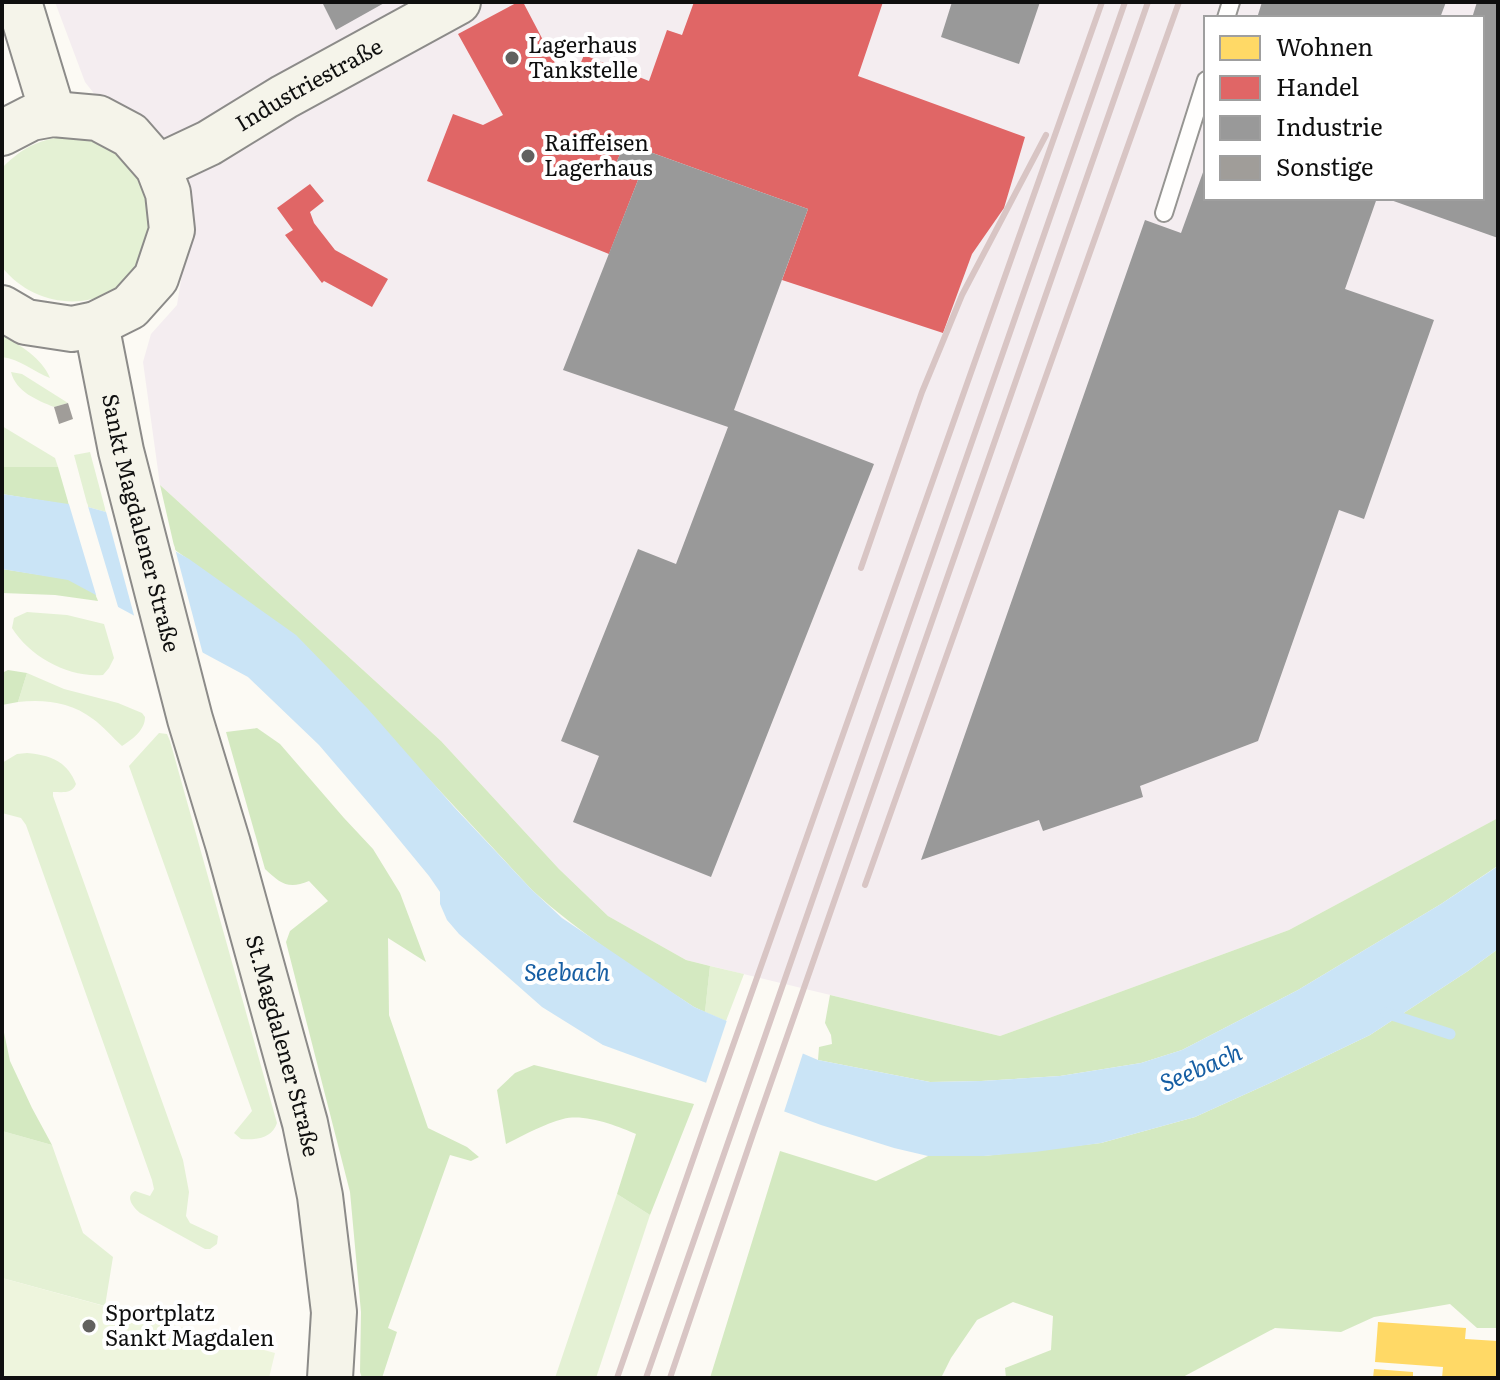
<svg xmlns="http://www.w3.org/2000/svg" width="1500" height="1380" font-family="Literata,serif">
  <style>
    .industrial { fill: #f4edf0; fill-rule: evenodd }
    .green { fill: #e4f1d4 }
    .forest { fill: #d4e9c1 }
    .pitch { fill: #eef5dd }
    .water { fill: #cae4f6 }
    .pier { fill: #fcfaf4 }
    .homes { fill: #ffd966 }
    .shops { fill: #e06666 }
    .industry { fill: #999 }
    .lines { fill: none; stroke-linecap: round; stroke-linejoin: round }
    .stream { stroke: #cae4f6; stroke-width: 11 }
    .building { fill: #a09d99 }
    .lane-casing { stroke: #969592; stroke-width: 20 }
    .secondary-casing { stroke: #8c8b89; stroke-width: 48 }
    .lane { stroke: #fffefd; stroke-width: 16 }
    .secondary { stroke: #f5f4ea; stroke-width: 44 }
    .rail { stroke: #d8c5c4; stroke-width: 6 }
    .poi-dot { fill: #62615f; stroke: #fff; stroke-width: 3 }
    .labels { text-anchor: middle; stroke-width: 8; stroke-linejoin: round; paint-order: stroke }
    .poi-label { font-size: 22px; fill: #0f0f0f; stroke: #fff; text-anchor: start }
    .street-label { font-size: 22px; fill: #0f0f0f; stroke: #fff }
    .water-label { font-size: 24px; font-style: italic; fill: #165ea3; stroke: #fff }
  </style>
  <rect width="100%" height="100%" fill="#fcfaf4"/>
  <path class="industrial" d="M55,2H1498V818L1289,930L1000,1036L686,960L608,916L559,869L441,741L160,485L143,362L151,334L177,305L191,218L85,82ZM1206,18H1482V198H1206Z"/>
  <path class="green" d="M74,136C100,140 127,152 140,176C143,181 144,188 146,194C148,201 152,210 153,218C154,227 148,238 145,247C126,313 42,318 2,267V168C25,145 42,138 74,136Z
    M2,335C20,345 42,358 50,378C34,372 20,359 2,357Z
    M11,372L22,374L68,403L54,407C37,400 16,392 11,372Z
    M2,426L55,458L58,467H2Z
    M90,452L106,512L88,507L74,455Z
    M27,612L67,615L104,624L114,658L109,668L103,675C69,678 30,657 12,628L14,618Z
    M27,673L64,689L118,703L142,713L145,717C145,730 133,739 122,746C112,737 103,726 93,719C71,702 44,699 18,702Z
    M159,733L167,734L170,741L277,1123C272,1139 255,1140 241,1139L234,1133L252,1111L129,766Z
    M27,753C50,755 67,761 76,784C72,794 63,792 53,792V796L183,1160L189,1192L186,1216L190,1223L218,1236L217,1244L210,1249H205L140,1213C134,1208 124,1197 135,1191L150,1196L154,1189L152,1180L26,825L21,818L2,813V763L17,754Z
    M710,966L744,974L726,1021L705,1012Z
    M2,1131L52,1145L83,1233L113,1257L105,1306L2,1278Z
    M617,1194L650,1215L596,1378H555Z"/>
  <path class="forest" d="M2,467H58L69,505L2,494Z
    M160,485L441,741L559,869L608,916L686,960L710,966L705,1012L694,1007C638,970 581,935 532,890L296,636L175,550Z
    M2,569L68,579L95,593L98,601L55,595L2,593Z
    M8,670L27,673L18,702L2,705V673Z
    M257,728L280,744L344,818L373,849L400,893L426,962L388,938L389,1015L428,1128L467,1147L479,1157L471,1161L450,1155L388,1328L397,1332L382,1378H362L360,1372L361,1312L350,1192L286,942L290,931L328,901L309,881C288,890 280,883 265,869L226,732Z
    M1498,818V866L1496,867L1441,904L1298,990L1182,1050L1141,1063L1060,1076L981,1081L930,1082L818,1060L819,1047L832,1044L831,1035L825,1023L830,995L1000,1036L1289,930Z
    M1498,949V1328H1477L1450,1304L1374,1317L1341,1332L1275,1328L1181,1378H1006L1005,1368L1051,1350L1053,1316L1013,1302L977,1320L951,1358L941,1378H710L780,1151L876,1181L928,1156H984L1101,1143L1195,1117L1270,1083L1370,1035L1468,971Z
    M2,1023L10,1061L32,1108L52,1145L2,1131Z
    M534,1065L694,1104L650,1215L617,1194L636,1134C618,1126 584,1113 563,1119C544,1124 524,1135 506,1144L497,1090L515,1073Z"/>
  <path class="pitch" d="M2,1278L275,1353L269,1378H2Z"/>
  <path class="water" d="M2,494L88,507L106,512L189,559L296,635L368,709L454,807L532,890L562,918L694,1007L818,1060L930,1082L981,1081L1060,1076L1141,1063L1182,1050L1298,990L1441,904L1498,866V949L1468,971L1370,1035L1270,1083L1195,1117L1101,1143L1035,1152L984,1156H928L894,1148L821,1125L603,1045L542,1007L459,934L447,920L440,904V892L429,876L378,814L319,745L248,677L68,580L2,569Z"/>
  <path class="pier" d="M68,501L87,503L119,610L97,598Z
    M105,508L174,545L204,658L135,619Z
    M728,1017L804,1050L783,1115L705,1086Z"/>
  <path class="homes" d="M1378,1322L1466,1328L1465,1339L1498,1341V1378H1442L1443,1367L1375,1362Z
    M1374,1369L1413,1372V1378H1373Z"/>
  <path class="shops" d="M518,2H523L565,82L575,77L584,55L649,81L667,30L682,35L694,2H883L858,76L1025,137L1004,208L972,254L943,333L782,280L808,209L625,143L613,170L638,180L609,254L427,181L453,114L483,125L503,115L458,34Z
    M310,184L324,201L310,212L314,223L335,250L388,279L372,307L324,281L322,283L285,235L293,230L277,208Z"/>
  <path class="industry" d="M322,2H386L336,30Z
    M952,2H1040L1019,64L941,37Z
    M1262,2H1446L1440,18H1257Z
    M1477,2H1498V238L1385,198H1482V18H1472Z
    M625,143L808,209L734,410L874,464L711,877L573,822L599,756L561,741L638,549L676,564L728,427L563,370L638,180L613,170Z
    M1206,164V198H1377L1345,289L1434,320L1364,519L1339,510L1258,741L1140,786L1143,797L1043,831L1039,820L921,860L1145,220L1181,233Z"/>
  <g class="lines">
    <path class="stream" d="M1386,1013L1450,1034"/>
  </g>
  <path class="building" d="M68,403L73,419L59,424L54,407Z"/>
  <g class="lines">
    <defs>
      <path id="lane" d="M1226,18L1231,2
        M1164,213L1206,80"/>
      <g id="secondary">
        <path d="M19,2L53,114"/>
        <path d="M2,133L31,118L53,114L98,118L130,135L158,167L168,193L172,230L156,278L130,307L96,324L72,329L26,322L2,308"/>
        <path id="s1" d="M158,167L209,143L284,97L458,2"/>
        <path id="s2" d="M96,324L121,451L190,719L228,844L305,1123L320,1196L334,1312L330,1378"/>
      </g>
    </defs>
    <use href="#lane" class="lane-casing"/>
    <use href="#secondary" class="secondary-casing"/>
    <use href="#lane" class="lane"/>
    <use href="#secondary" class="secondary"/>
    <path class="rail" d="M861,568L922,392L962,295L1046,135
      M865,885L1179,2
      M617,1378L707,1119L1102,2
      M646,1378L1125,2
      M670,1378L753,1134L1148,2"/>
  </g>
  <g class="poi-dot">
    <circle cx="512" cy="58" r="8"/>
    <circle cx="528" cy="156" r="8"/>
    <circle cx="89" cy="1326" r="8"/>
  </g>
  <g class="labels">
    <g class="poi-label">
      <text x="528" y="53">Lagerhaus<tspan x="528" dy="25">Tankstelle</tspan></text>
      <text x="544" y="151">Raiffeisen<tspan x="544" dy="25">Lagerhaus</tspan></text>
      <text x="105" y="1321">Sportplatz<tspan x="105" dy="25">Sankt Magdalen</tspan></text>
    </g>
    <g class="street-label">
      <text dy="8" stroke="none"><textPath href="#s1" startOffset="172">Industriestraße</textPath></text>
      <text dy="8" stroke="none"><textPath href="#s2" startOffset="204">Sankt Magdalener Straße</textPath></text>
      <text dy="8" stroke="none"><textPath href="#s2" startOffset="746">St.Magdalener Straße</textPath></text>
    </g>
    <g class="water-label">
      <text x="567" y="981">Seebach</text>
      <text transform="translate(1201 1068) rotate(-23)" y="8">Seebach</text>
    </g>
  </g>
  <rect width="1500" height="1380" fill="none" stroke="#0f0f0f" stroke-width="8"/>
  <rect x="1204" y="16" width="280" height="184" fill="#ffffff" stroke="#9f9f9f" stroke-width="2"/>
  <rect x="1220" y="36" width="40" height="24" fill="#ffd966" stroke="#9f9f9f" stroke-width="2"/>
  <text x="1276" y="56" font-size="24" fill="#0f0f0f">Wohnen</text>
  <rect x="1220" y="76" width="40" height="24" fill="#e06666" stroke="#9f9f9f" stroke-width="2"/>
  <text x="1276" y="96" font-size="24" fill="#0f0f0f">Handel</text>
  <rect x="1220" y="116" width="40" height="24" fill="#999999" stroke="#9f9f9f" stroke-width="2"/>
  <text x="1276" y="136" font-size="24" fill="#0f0f0f">Industrie</text>
  <rect x="1220" y="156" width="40" height="24" fill="#a09d99" stroke="#9f9f9f" stroke-width="2"/>
  <text x="1276" y="176" font-size="24" fill="#0f0f0f">Sonstige</text>
</svg>
